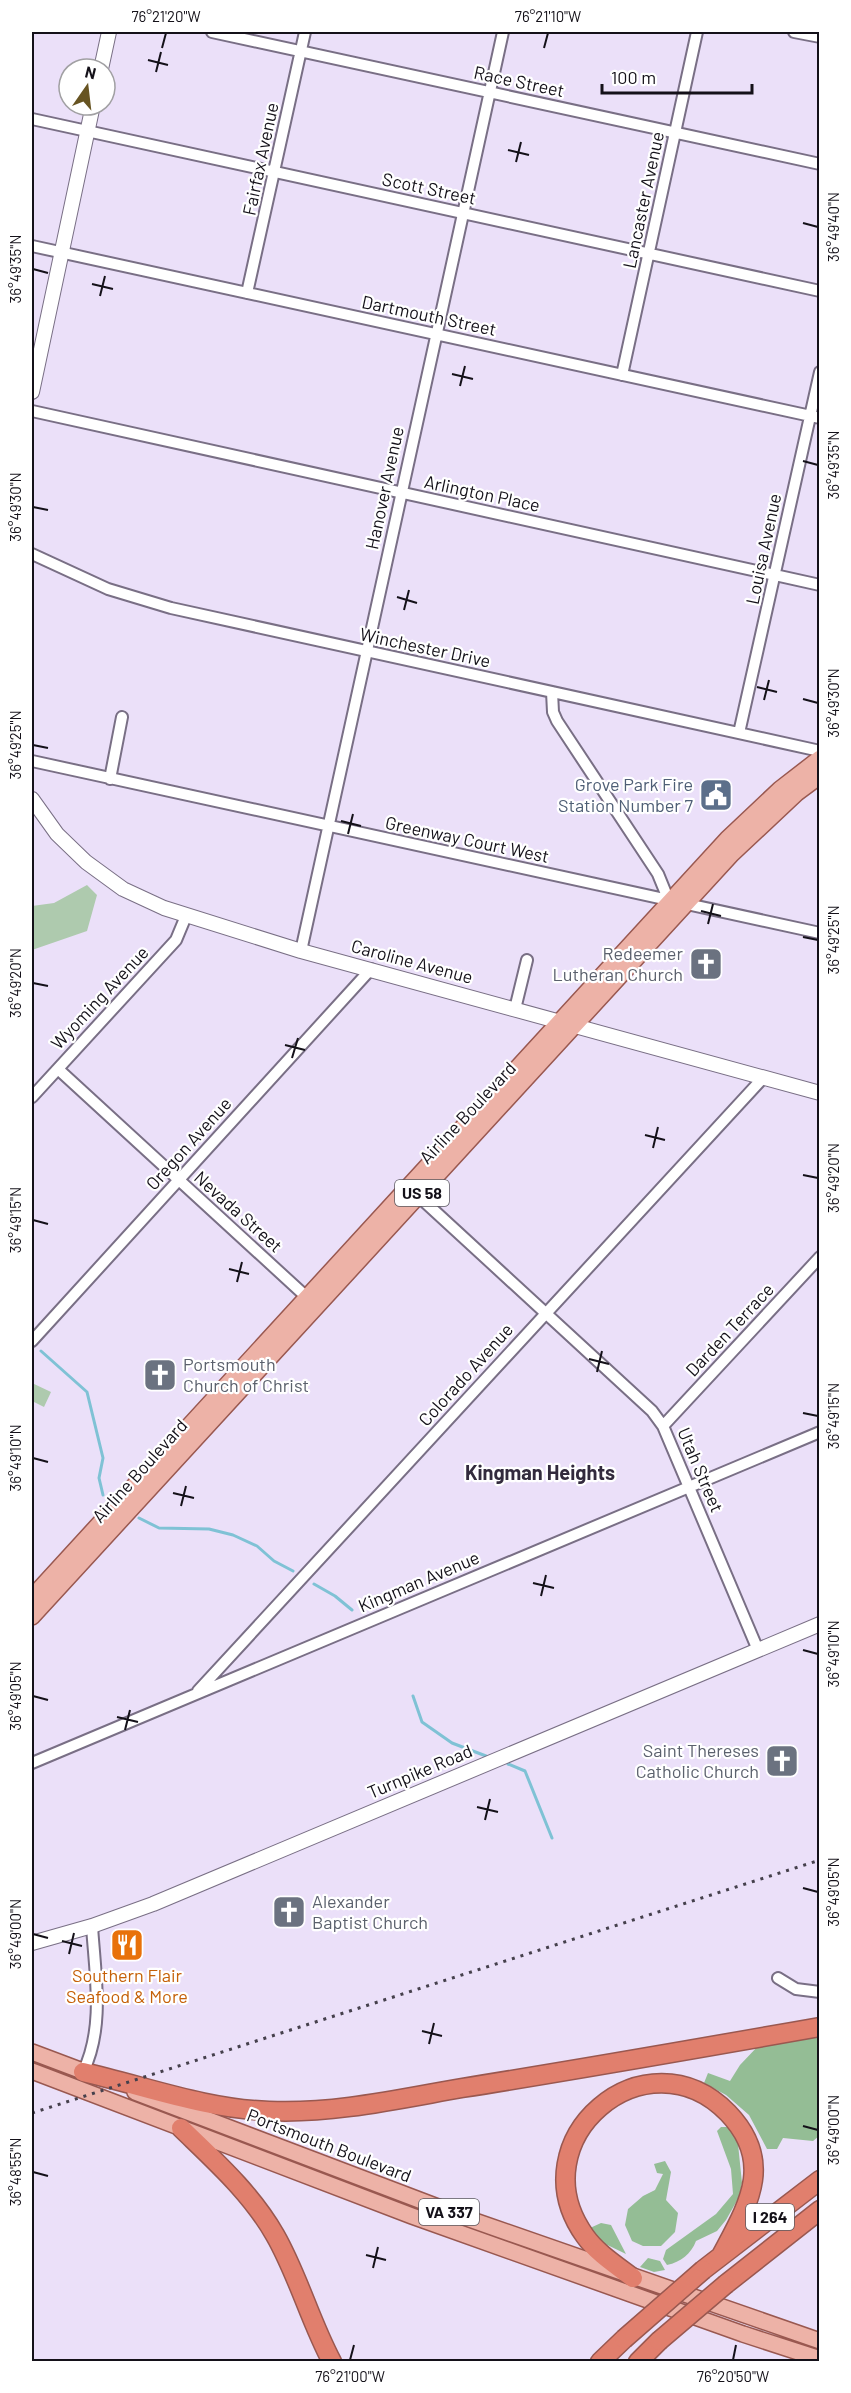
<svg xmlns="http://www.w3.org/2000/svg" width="851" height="2393" font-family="Barlow,sans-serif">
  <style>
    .green { fill: #aecaae }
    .forest { fill: #94bd95 }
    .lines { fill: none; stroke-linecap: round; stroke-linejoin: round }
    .stream { stroke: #7fc2d5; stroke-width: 3 }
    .street-casing { stroke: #796f85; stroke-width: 14 }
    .secondary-casing { stroke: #796f85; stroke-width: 16 }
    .primary-casing { stroke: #995850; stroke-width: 18 }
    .highway-casing { stroke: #995850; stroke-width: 21 }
    .street { stroke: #fff; stroke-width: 10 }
    .secondary { stroke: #fff; stroke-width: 14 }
    .primary { stroke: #edb2a7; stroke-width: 15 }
    .highway { stroke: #e17f6d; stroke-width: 18 }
    .rail { stroke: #45404c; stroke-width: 3; stroke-dasharray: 3 6; stroke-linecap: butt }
    .highway-bridge-casing { stroke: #995850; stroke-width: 21; stroke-linecap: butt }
    .highway-bridge { stroke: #e17f6d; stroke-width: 18 }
    .ticks { fill: none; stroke: #141119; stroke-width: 2 }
    .labels { text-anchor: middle; stroke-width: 4.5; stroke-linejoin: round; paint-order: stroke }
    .shield { fill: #fff; stroke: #5a585e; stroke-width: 1.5 }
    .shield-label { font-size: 16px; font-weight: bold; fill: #141119 }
    .street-label { font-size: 18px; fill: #141119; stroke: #fff }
    .service-label { font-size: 18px; fill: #4e5e75; stroke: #fff; text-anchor: end }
    .worship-label { font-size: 18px; fill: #5b616d; stroke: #fff; text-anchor: end }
    .food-label { font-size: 18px; fill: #c56008; stroke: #fff }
    .neighbourhood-label { font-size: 20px; font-weight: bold; fill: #322a3d; stroke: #fff }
    .neatline { fill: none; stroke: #141119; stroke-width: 2 }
    .ticks-label { font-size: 15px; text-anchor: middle; fill: #141119 }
  </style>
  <rect width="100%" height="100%" fill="#ebe0f9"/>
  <path class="green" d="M87,885L97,895L87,931L32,950V906L54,903Z
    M32,1383L51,1392L44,1407L32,1401Z"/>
  <path class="forest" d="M819,2036V2136L813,2141L783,2138L777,2149H767L749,2115L726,2095L704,2083L708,2073L730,2081L740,2065L759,2045Z
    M721,2127H729L738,2144L742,2183L739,2197L726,2220L717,2231L696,2241C691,2254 681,2262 667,2265L663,2259L666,2250L716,2214L733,2194L731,2169L717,2131Z
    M665,2161L671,2172L666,2200L678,2213L675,2232L661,2246H643L632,2241L625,2225L628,2209L643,2196L655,2190L663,2174L657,2173L654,2164Z
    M601,2223L611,2225L626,2254L597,2240L590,2228Z
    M648,2258L660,2261L665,2270L654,2272L640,2267Z"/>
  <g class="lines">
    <path class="stream" d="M41,1351L87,1392L103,1458L99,1478L103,1495
      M139,1518L159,1528L209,1529L233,1535L257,1546L274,1561L293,1571
      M314,1584L335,1596L352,1610
      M413,1696L422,1722L452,1743L486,1756
      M508,1764L525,1771L552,1838"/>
    <defs>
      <path id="street" d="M212,32L820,164
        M794,32L820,37
        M32,119L820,291
        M32,246L820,418
        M247,293L305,32
        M622,375L697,32
        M32,411L820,585
        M32,554L108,589L171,608L820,751
        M552,692L553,712L557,721L658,874L669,901
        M739,733L820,372
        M32,761L820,933
        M110,779L122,717
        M301,951L503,32
        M515,1009L527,960
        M58,1069L312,1302
        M32,1097L176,940L186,916
        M415,1193L652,1411L663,1426L758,1650
        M32,1341L371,969
        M663,1426L820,1257
        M198,1691L763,1078
        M32,1763L820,1432
        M778,1978L796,1989L820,1992
        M83,2072C105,2027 95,1974 92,1926"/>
      <path id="secondary" d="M101,69L109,32
        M32,392L93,105
        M32,799L57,834L86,862L123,889L164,908L301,951L820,1093
        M32,1943L92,1926L153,1904L820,1624"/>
      <path id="primary" d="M32,1597L727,839L780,789L820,758
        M32,1617L732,854L797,793L820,776
        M32,2052L93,2075
        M32,2071L412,2216L743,2334L820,2359
        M135,2092L472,2220L820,2341"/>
      <path id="highway" d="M83,2072C145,2086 205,2109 269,2111C333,2114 399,2099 462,2088C582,2069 701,2048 820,2027
        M181,2128C215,2161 251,2193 275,2235C298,2275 310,2321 332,2362
        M703,2270L820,2180
        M633,2278C616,2265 597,2253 585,2236C516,2140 646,2029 728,2113C775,2162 748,2205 722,2254
        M726,2284L820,2210
        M600,2362L624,2339
        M638,2362L659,2341"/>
    </defs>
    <use href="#street" class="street-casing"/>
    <use href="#secondary" class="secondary-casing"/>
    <use href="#primary" class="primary-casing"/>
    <use href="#highway" class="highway-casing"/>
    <use href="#street" class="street"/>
    <use href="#secondary" class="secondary"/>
    <use href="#primary" class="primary"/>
    <use href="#highway" class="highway"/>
    <path class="rail" d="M32,2113L820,1860"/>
    <defs>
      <path id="highway-bridge" d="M624,2339L703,2270
        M659,2341L726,2284"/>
    </defs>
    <use href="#highway-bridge" class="highway-bridge-casing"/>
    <use href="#highway-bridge" class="highway-bridge"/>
  </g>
  <path class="ticks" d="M162,48L166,33M544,48L548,33M148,60L168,65M156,72L161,52M508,150L529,155M516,162L521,142M803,223L818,227M33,269L48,273M92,284L113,289M100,296L105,276M452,374L473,379M460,386L465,366M803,461L818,465M33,507L48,510M397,597L417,603M404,610L409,590M757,687L777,692M803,699L818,703M764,700L769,680M33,745L48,748M341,821L361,826M348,834L353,814M701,911L721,916M708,924L713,904M803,937L818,940M33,983L48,986M285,1045L305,1050M292,1058L298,1038M645,1135L665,1140M653,1148L658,1127M803,1175L818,1178M33,1220L48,1224M229,1269L249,1274M237,1282L242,1262M589,1359L609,1364M597,1372L602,1351M803,1413L818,1416M33,1458L48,1462M173,1493L194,1498M181,1506L186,1486M533,1583L554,1588M541,1596L546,1575M803,1650L818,1654M33,1696L48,1700M117,1717L138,1722M125,1730L130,1710M477,1807L498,1812M485,1820L490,1799M803,1888L818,1892M33,1934L48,1938M62,1941L82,1946M69,1954L74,1933M422,2031L442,2036M429,2044L434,2023M803,2126L818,2130M33,2172L48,2176M366,2255L386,2260M373,2268L378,2247M350,2360L354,2345M733,2360L736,2345"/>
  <defs>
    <symbol id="civic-square" viewBox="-11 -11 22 22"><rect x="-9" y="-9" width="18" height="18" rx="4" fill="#5c6f8a" stroke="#fff"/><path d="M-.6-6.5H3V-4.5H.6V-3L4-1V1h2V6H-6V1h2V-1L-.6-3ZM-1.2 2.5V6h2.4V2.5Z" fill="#fff"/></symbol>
    <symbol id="church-square" viewBox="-11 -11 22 22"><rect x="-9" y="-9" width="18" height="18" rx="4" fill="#6b7280" stroke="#fff"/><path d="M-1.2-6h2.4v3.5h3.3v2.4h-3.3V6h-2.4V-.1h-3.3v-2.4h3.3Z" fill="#fff"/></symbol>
    <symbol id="restaurant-square" viewBox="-11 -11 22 22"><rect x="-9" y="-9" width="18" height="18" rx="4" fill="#e8710a" stroke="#fff"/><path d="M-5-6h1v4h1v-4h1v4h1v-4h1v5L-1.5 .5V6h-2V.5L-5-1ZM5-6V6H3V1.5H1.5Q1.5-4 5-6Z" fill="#fff"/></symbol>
  </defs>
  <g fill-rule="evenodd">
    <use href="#civic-square" x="697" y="776" width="38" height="38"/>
    <use href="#church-square" x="687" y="945" width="38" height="38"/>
    <use href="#church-square" x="141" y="1356" width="38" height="38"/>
    <use href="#church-square" x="763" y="1742" width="38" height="38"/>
    <use href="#church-square" x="270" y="1893" width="38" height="38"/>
    <use href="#restaurant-square" x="108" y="1926" width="38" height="38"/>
  </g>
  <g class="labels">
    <g class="shield">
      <rect x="395" y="1180" width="54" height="26" rx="4.5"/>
      <rect x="419" y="2199" width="60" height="26" rx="4.5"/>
      <rect x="746" y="2204" width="48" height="26" rx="4.5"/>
    </g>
    <g class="shield-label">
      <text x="422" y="1199">US 58</text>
      <text x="449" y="2218">VA 337</text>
      <text x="770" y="2223">I 264</text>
    </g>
    <g class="street-label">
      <text transform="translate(519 82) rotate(12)" y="6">Race Street</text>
      <text transform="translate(261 159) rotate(-78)" y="6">Fairfax Avenue</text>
      <text transform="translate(429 189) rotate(12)" y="6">Scott Street</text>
      <text transform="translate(644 200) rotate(-78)" y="6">Lancaster Avenue</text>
      <text transform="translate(429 316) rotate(12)" y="6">Dartmouth Street</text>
      <text transform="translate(385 488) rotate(-78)" y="6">Hanover Avenue</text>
      <text transform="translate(482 494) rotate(12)" y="6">Arlington Place</text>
      <text transform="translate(764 549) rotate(-78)" y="6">Louisa Avenue</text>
      <text transform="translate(425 648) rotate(12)" y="6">Winchester Drive</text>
      <text transform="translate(467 840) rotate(12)" y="6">Greenway Court West</text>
      <text transform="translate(412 962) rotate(15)" y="6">Caroline Avenue</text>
      <text transform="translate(100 998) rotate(-47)" y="6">Wyoming Avenue</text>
      <text transform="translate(468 1113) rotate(-47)" y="6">Airline Boulevard</text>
      <text transform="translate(189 1144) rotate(-48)" y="6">Oregon Avenue</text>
      <text transform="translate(238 1212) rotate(42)" y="6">Nevada Street</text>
      <text transform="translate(730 1330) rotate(-47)" y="6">Darden Terrace</text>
      <text transform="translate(466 1375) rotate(-48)" y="6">Colorado Avenue</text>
      <text transform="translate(700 1470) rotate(67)" y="6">Utah Street</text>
      <text transform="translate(140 1471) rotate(-48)" y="6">Airline Boulevard</text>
      <text transform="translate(419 1582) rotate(-23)" y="6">Kingman Avenue</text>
      <text transform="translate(420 1772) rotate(-23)" y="6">Turnpike Road</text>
      <text transform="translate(329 2146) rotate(21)" y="6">Portsmouth Boulevard</text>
    </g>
    <g class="service-label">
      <text x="693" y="791">Grove Park Fire<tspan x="693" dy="21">Station Number 7</tspan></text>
    </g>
    <g class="worship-label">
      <text x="683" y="960">Redeemer<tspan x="683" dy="21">Lutheran Church</tspan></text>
      <text x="183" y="1371" text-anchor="start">Portsmouth<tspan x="183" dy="21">Church of Christ</tspan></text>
      <text x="759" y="1757">Saint Thereses<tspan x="759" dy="21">Catholic Church</tspan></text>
      <text x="312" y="1908" text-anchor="start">Alexander<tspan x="312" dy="21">Baptist Church</tspan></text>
    </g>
    <g class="food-label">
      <text x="127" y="1982">Southern Flair<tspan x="127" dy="21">Seafood &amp; More</tspan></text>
    </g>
    <g class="neighbourhood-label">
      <text x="540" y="1480">Kingman Heights</text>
    </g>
  </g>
  <rect width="851" height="2393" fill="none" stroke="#ffffff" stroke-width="66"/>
  <g transform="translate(87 87) rotate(14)"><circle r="28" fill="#ffffff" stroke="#a1a0a3" stroke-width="1.5"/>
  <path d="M0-4.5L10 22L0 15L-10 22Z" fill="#675422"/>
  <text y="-9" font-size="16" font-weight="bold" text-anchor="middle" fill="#141119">N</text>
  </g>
  <path d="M602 84v9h150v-9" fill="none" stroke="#141119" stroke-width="3"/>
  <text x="611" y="84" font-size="18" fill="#141119" stroke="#ffffff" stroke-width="4.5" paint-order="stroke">100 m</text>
  <rect x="33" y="33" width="785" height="2327" class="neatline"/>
  <g class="ticks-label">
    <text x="166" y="22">76°21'20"W</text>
    <text x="548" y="22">76°21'10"W</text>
    <text transform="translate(834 227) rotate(-90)" y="5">36°49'40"N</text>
    <text transform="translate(16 269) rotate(-90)" y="5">36°49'35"N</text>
    <text transform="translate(834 465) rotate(-90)" y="5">36°49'35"N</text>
    <text transform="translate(16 507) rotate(-90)" y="5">36°49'30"N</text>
    <text transform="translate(834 703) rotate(-90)" y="5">36°49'30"N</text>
    <text transform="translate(16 745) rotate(-90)" y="5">36°49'25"N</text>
    <text transform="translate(834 940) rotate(-90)" y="5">36°49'25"N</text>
    <text transform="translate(16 983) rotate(-90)" y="5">36°49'20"N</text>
    <text transform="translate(834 1178) rotate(-90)" y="5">36°49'20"N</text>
    <text transform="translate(16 1220) rotate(-90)" y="5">36°49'15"N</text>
    <text transform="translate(834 1416) rotate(-90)" y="5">36°49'15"N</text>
    <text transform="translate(16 1458) rotate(-90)" y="5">36°49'10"N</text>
    <text transform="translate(834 1654) rotate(-90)" y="5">36°49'10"N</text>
    <text transform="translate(16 1696) rotate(-90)" y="5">36°49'05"N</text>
    <text transform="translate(834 1892) rotate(-90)" y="5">36°49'05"N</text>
    <text transform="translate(16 1934) rotate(-90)" y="5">36°49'00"N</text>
    <text transform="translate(834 2130) rotate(-90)" y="5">36°49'00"N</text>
    <text transform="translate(16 2172) rotate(-90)" y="5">36°48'55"N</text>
    <text x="350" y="2382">76°21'00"W</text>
    <text x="733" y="2382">76°20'50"W</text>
  </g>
</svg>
